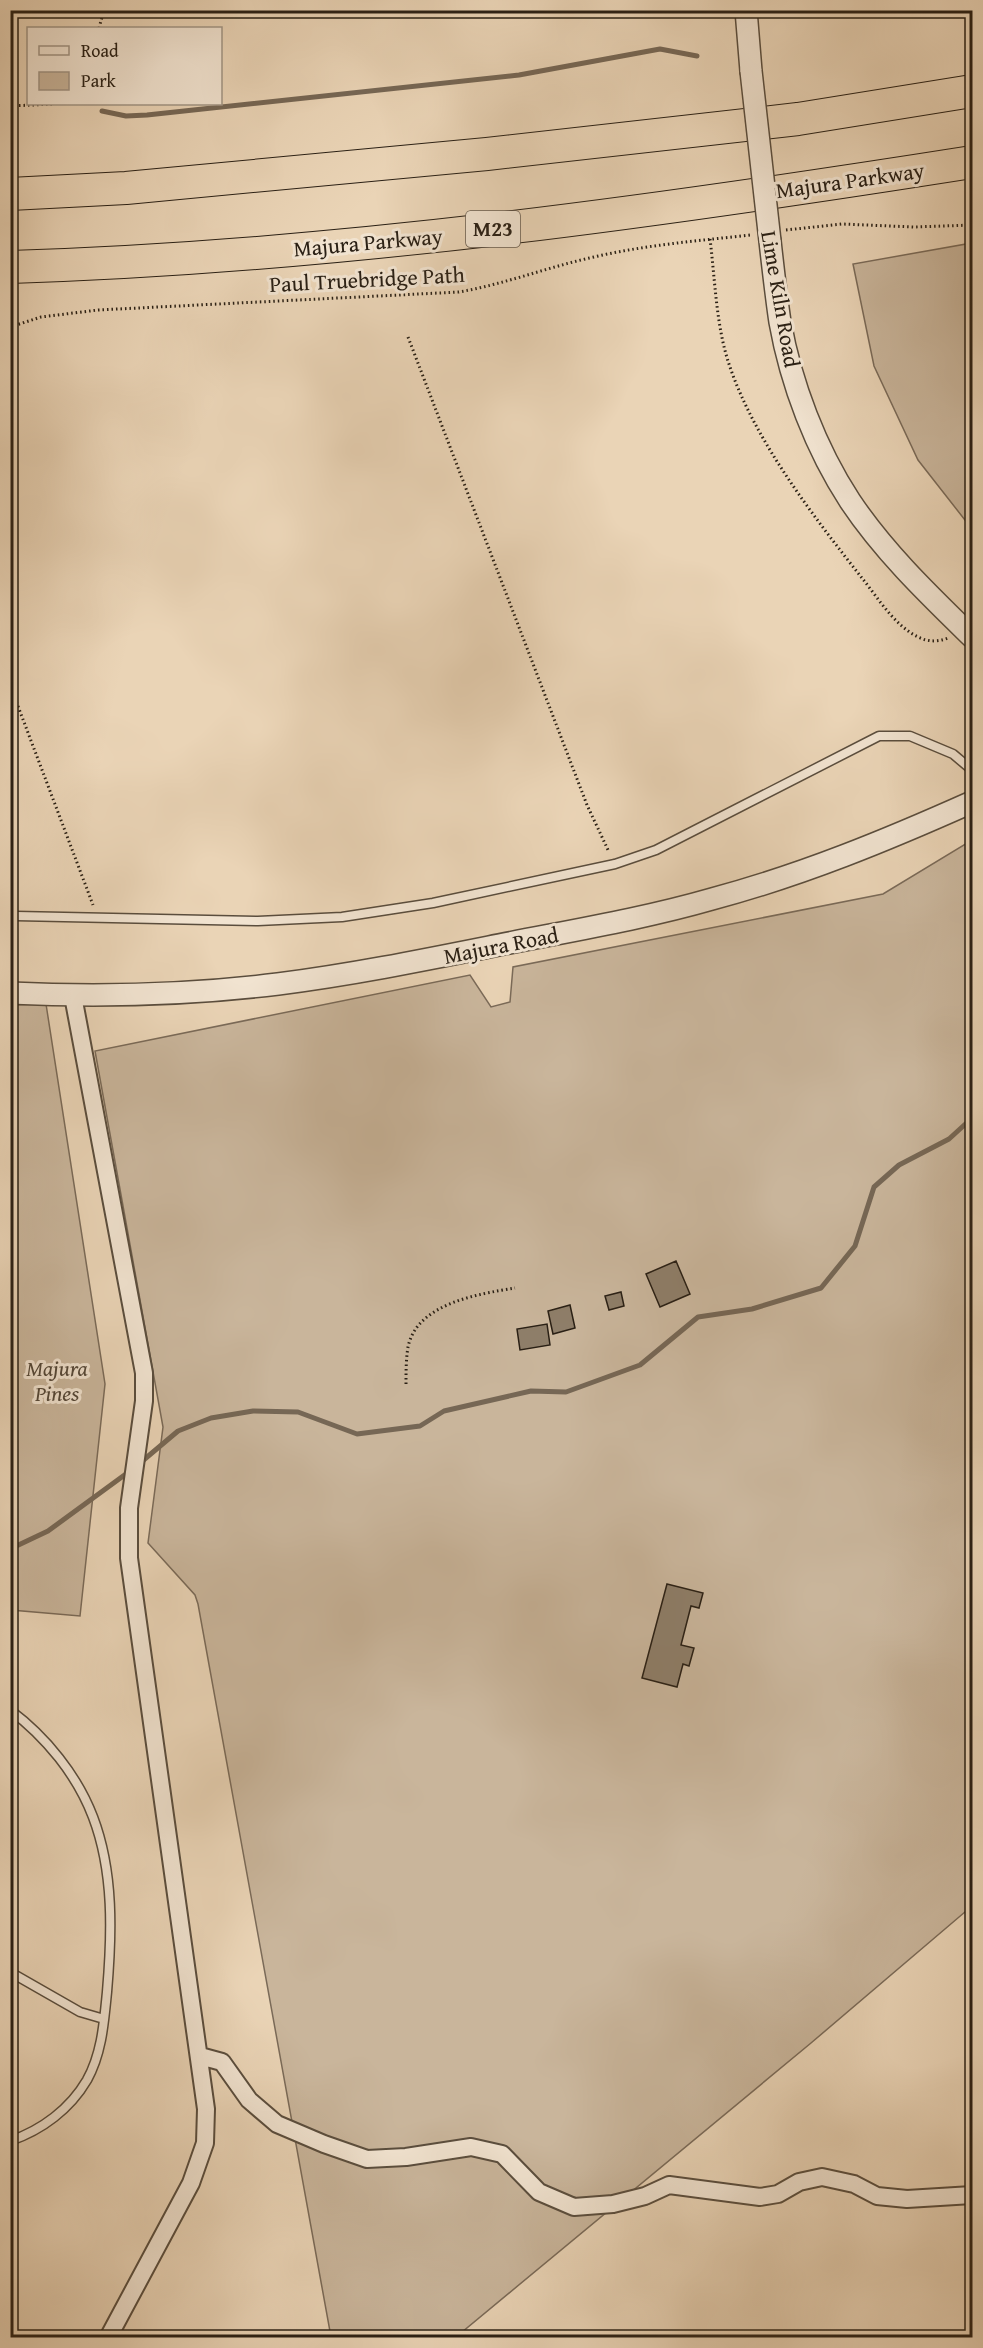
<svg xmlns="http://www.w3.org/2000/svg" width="983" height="2348" font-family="'Gentium Book Plus',serif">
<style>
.green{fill:#c9b59b;stroke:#7a6a58;stroke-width:1.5}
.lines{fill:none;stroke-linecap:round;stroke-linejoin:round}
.stream{stroke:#766755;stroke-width:5}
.building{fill:#8e7e69;stroke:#2a2015;stroke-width:1.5}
.service-casing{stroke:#5a4d3d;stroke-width:11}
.minor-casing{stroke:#5a4d3d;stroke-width:20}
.tertiary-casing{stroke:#5a4d3d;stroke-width:24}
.motorway-casing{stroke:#2a2015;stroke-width:34}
.path{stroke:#2a2015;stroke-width:3;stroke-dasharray:1.5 3;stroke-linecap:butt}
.service{stroke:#f1e3d0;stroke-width:8}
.minor{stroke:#f1e3d0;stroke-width:16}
.tertiary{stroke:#f1e3d0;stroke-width:21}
.motorway{stroke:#ead4b6;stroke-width:32}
.tertiary-bridge-casing{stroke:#5a4d3d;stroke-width:24;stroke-linecap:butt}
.tertiary-bridge{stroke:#f1e3d0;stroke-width:21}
.labels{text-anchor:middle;stroke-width:6;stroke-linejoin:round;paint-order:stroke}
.shield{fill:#f1e3d0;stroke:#665a4d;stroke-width:1.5}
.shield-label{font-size:21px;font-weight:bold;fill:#2a2015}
.street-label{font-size:22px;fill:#2a2015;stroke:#f1e3d0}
.park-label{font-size:22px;font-style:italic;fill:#524536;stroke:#f1e3d0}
</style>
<rect width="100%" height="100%" fill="#ead4b6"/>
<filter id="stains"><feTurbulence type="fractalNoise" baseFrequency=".00333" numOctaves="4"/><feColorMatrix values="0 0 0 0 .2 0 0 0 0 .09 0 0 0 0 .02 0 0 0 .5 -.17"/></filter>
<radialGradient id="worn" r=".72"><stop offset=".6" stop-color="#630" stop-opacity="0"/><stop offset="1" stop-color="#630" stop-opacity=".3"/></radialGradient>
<!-- green -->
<path class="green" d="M 972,243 L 972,529 L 918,460 L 874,366 L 853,264 Z
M 972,840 L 972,1906 L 811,2043 L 456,2337 L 331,2337 L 198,1604 L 195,1595 L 148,1543 L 163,1427 L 95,1051 L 470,975 L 491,1007 L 510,1002 L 513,967 L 883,894 Z
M 46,1004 L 105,1384 L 80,1616 L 11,1610 L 10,1005 Z"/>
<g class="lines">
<!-- stream -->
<path class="stream" d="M 102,111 L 126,116 L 147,115 L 519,75 L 660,49 L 697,56
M 140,1463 L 178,1431 L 211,1418 L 253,1411 L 298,1412 L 357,1434 L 420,1426 L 444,1411 L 531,1391 L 566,1392 L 640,1365 L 698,1317 L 752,1309 L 821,1288 L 855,1246 L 874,1187 L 899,1165 L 949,1139 L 972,1118
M 10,1549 L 48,1531 L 130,1471"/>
</g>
<!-- building -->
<path class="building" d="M 676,1261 L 690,1294 L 660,1307 L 646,1274 Z
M 621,1292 L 624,1306 L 609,1310 L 605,1296 Z
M 570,1305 L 575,1328 L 553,1334 L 548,1311 Z
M 547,1324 L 550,1345 L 520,1350 L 517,1329 Z
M 667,1584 L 703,1593 L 699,1608 L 691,1606 L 681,1645 L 694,1648 L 689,1666 L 683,1664 L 677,1687 L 642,1678 Z"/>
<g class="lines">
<!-- service casing -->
<g class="service-casing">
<path id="service" d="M 16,916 L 258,921 L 342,917 L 433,903 L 615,864 L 656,850 L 879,736 L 910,736 L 953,754 L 972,770
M 10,1710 C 46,1737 77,1775 93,1817 C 114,1872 112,1934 107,1992 C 104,2022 102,2053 87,2080 C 70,2109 42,2130 10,2141
M 10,1972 L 80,2012 L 104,2019"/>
</g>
<!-- minor casing -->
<g class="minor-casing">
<path id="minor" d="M 73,996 L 144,1373 L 144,1401 L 129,1508 L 129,1558 L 206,2109 L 205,2143 L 191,2183 L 108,2338
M 200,2056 L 222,2062 L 249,2100 L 277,2124 L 324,2144 L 367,2159 L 406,2157 L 471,2147 L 502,2154 L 539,2192 L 574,2207 L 613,2204 L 645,2196 L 669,2185 L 760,2197 L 778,2194 L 799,2182 L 822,2177 L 854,2184 L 877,2196 L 907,2199 L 972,2195"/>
</g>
<!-- tertiary casing -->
<g class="tertiary-casing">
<path id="tertiary" d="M 746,10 L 751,71
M 770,241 C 773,268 776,295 780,322 C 791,384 816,449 850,501 C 884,552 929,595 972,637
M 10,993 C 100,997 190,995 278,984 C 349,975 419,961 489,947 C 563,932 639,920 712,899 C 802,875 887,840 972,802"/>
</g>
<!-- motorway casing -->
<g class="motorway-casing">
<path id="motorway" d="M 10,194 L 126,188 L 487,154 L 798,119 L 972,91
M 10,267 C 333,257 654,212 972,162"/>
</g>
<!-- path -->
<path class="path" d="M 99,28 L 104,10
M 10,106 L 54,104
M 786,230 L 842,224 L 914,227 L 972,225
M 710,239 C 715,279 716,323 728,361 C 752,437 813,516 862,578 C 878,598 894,625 918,637 C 928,642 938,642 948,638
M 10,327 L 41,317 L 98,310 L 459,292 C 505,284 548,267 594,257 C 645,245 697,241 750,235
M 408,337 L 587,805 L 609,852
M 10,685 L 93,905
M 406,1384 C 406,1372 406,1359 408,1347 C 417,1303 479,1294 515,1288"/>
<!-- service -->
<use href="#service" class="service"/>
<!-- minor -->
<use href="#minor" class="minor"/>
<!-- tertiary -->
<use href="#tertiary" class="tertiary"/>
<!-- motorway -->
<use href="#motorway" class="motorway"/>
<!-- tertiary-bridge casing -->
<g class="tertiary-bridge-casing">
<path id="tertiary-bridge" d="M 751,71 L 770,241"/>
</g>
<!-- tertiary-bridge -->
<use href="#tertiary-bridge" class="tertiary-bridge"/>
</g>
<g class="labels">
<!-- shield labels -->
<rect class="shield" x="466" y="211" width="54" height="36" rx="4.5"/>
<g class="shield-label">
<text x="493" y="236">M23</text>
</g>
<!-- street labels -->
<g class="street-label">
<text transform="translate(850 180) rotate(-8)" y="8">Majura Parkway</text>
<text transform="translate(368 242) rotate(-5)" y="8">Majura Parkway</text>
<text transform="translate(367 279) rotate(-3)" y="8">Paul Truebridge Path</text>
<text transform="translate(781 299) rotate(80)" y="8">Lime Kiln Road</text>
<text transform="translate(501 945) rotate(-11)" y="8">Majura Road</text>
</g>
<!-- park labels -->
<g class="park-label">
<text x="57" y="1376">Majura<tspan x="57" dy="25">Pines</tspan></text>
</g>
</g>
<!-- margin -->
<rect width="983" height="2348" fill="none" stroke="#ead4b6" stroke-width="36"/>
<rect x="12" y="12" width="959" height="2324" fill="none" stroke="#2a2015" stroke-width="3"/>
<rect x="18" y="18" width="947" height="2312" fill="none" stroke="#2a2015" stroke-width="1.5"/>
<!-- legend -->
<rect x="27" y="27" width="195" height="78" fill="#f1e3d0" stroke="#a19585" stroke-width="1.5"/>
<rect x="39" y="46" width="30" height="9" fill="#f1e3d0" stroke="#a19585" stroke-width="1.5"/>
<text x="81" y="57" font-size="18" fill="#2a2015">Road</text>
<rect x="39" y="72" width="30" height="18" fill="#c9b59b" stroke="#a19585" stroke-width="1.5"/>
<text x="81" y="87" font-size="18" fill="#2a2015">Park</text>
<rect width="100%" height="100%" filter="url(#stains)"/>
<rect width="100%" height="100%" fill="url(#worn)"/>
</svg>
